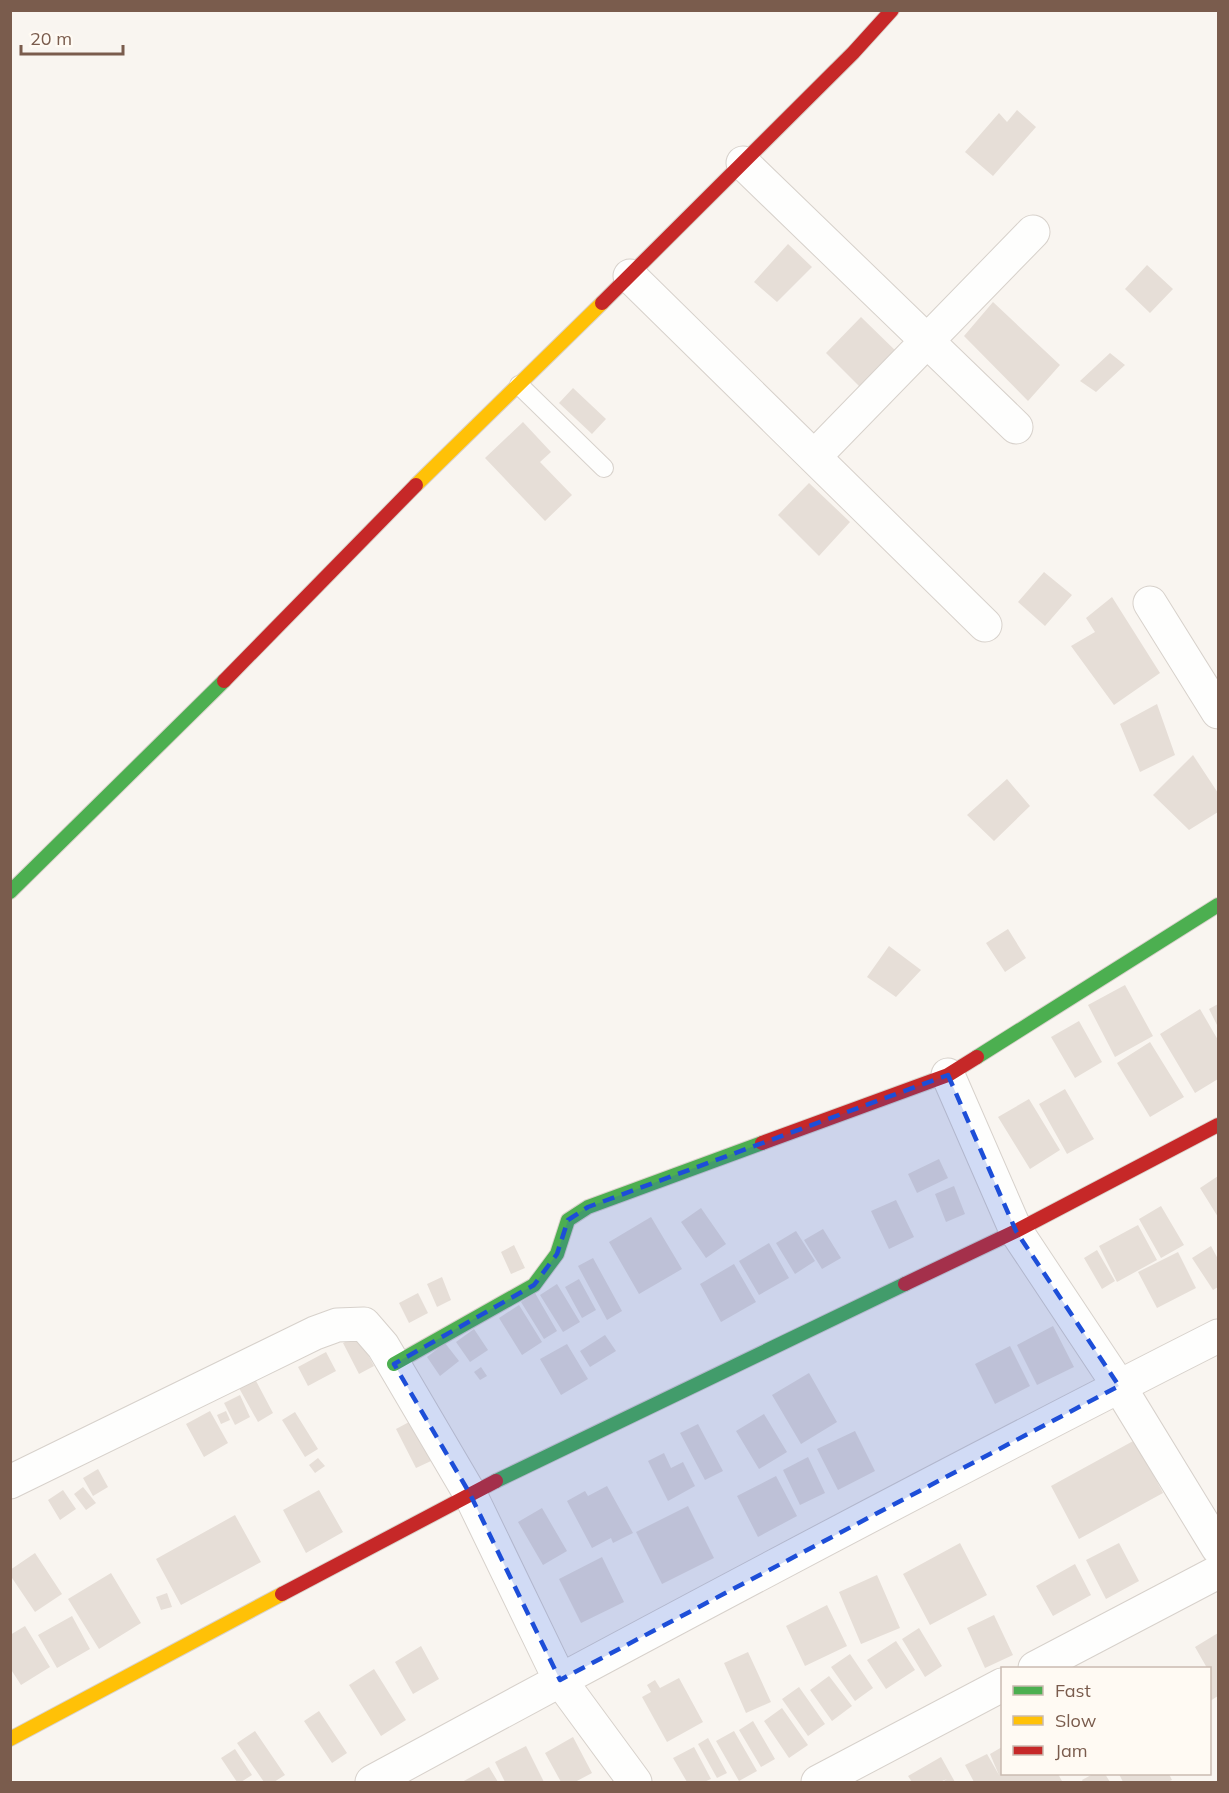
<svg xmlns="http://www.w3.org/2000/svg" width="1229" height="1793" font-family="Mulish,sans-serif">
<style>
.building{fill:#e6ded7}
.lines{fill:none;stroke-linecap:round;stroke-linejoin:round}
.lane-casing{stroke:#d7d1cb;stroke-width:20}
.street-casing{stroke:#d7d1cb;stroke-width:35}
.fast-casing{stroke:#d9d2cb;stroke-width:16}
.slow-casing{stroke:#d9d2cb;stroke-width:16}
.jam-casing{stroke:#d9d2cb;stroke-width:16}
.lane{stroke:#fefefd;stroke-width:18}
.street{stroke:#fefefd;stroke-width:33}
.fast{stroke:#4caf50;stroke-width:14}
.slow{stroke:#ffc107;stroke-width:14}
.jam{stroke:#c62828;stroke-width:14}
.marked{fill:#1d4ed8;fill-opacity:0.2;stroke:#1d4ed8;stroke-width:4.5;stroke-dasharray:12 8;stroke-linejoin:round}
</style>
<rect width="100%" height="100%" fill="#f9f5f0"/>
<!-- building -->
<path class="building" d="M 1017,110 L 1036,127 L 993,176 L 965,152 L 999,113 L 1007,122 Z
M 788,244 L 812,267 L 777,302 L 754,282 Z
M 1147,265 L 1173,289 L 1150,313 L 1125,289 Z
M 993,302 L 1060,365 L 1028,401 L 964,336 Z
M 861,317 L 901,356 L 865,392 L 826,353 Z
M 1110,353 L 1125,365 L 1096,392 L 1080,381 Z
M 573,388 L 606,419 L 592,434 L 559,403 Z
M 523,422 L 551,452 L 540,462 L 572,495 L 545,521 L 485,458 Z
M 809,483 L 850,522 L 819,556 L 778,515 Z
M 1044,572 L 1072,595 L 1045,626 L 1018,602 Z
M 1112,597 L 1160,673 L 1114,705 L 1071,646 L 1095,632 L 1086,618 Z
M 1157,704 L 1175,755 L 1140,772 L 1120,724 Z
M 1193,755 L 1218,793 L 1218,812 L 1189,830 L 1153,795 Z
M 1007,779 L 1030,806 L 994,841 L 967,815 Z
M 1008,929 L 1026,958 L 1005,972 L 986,943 Z
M 889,946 L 921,970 L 896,997 L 867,977 Z
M 1125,985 L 1153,1036 L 1115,1057 L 1088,1005 Z
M 1218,1004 L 1218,1027 L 1209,1009 Z
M 1200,1009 L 1218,1040 L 1218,1079 L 1195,1093 L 1160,1034 Z
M 1079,1021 L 1102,1062 L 1075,1078 L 1051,1037 Z
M 1150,1042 L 1184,1097 L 1150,1117 L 1117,1063 Z
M 1065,1089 L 1094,1139 L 1067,1154 L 1039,1104 Z
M 1029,1099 L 1060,1150 L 1030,1169 L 998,1117 Z
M 939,1159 L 948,1178 L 917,1193 L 908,1174 Z
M 1218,1176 L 1218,1217 L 1200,1188 Z
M 954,1186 L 965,1214 L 946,1222 L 935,1194 Z
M 896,1200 L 914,1237 L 889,1249 L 871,1211 Z
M 1161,1206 L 1184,1245 L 1161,1258 L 1139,1219 Z
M 701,1208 L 726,1244 L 706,1258 L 681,1222 Z
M 651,1217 L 682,1269 L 639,1294 L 609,1242 Z
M 1138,1225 L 1157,1260 L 1117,1282 L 1099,1246 Z
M 823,1229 L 841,1258 L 822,1269 L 804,1240 Z
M 796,1231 L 815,1261 L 795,1274 L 776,1243 Z
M 769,1243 L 789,1278 L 759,1295 L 739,1261 Z
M 514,1245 L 525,1268 L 511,1274 L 501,1252 Z
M 1211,1246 L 1218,1259 L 1218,1287 L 1213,1290 L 1192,1258 Z
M 1097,1250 L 1115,1281 L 1102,1289 L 1084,1258 Z
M 1178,1252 L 1196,1288 L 1157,1308 L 1138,1272 Z
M 593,1258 L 622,1311 L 607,1320 L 578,1266 Z
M 734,1264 L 756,1302 L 721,1322 L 700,1284 Z
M 442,1277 L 451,1300 L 437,1307 L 427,1284 Z
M 579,1279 L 596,1310 L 582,1318 L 565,1287 Z
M 557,1284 L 580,1322 L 563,1332 L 540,1295 Z
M 418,1293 L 428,1313 L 409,1323 L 399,1303 Z
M 535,1293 L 557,1331 L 544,1339 L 521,1302 Z
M 519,1305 L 542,1342 L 522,1355 L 499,1318 Z
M 1053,1326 L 1074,1367 L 1037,1385 L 1017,1345 Z
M 474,1329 L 488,1350 L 470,1362 L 456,1342 Z
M 605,1335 L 616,1351 L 590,1367 L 580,1351 Z
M 358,1336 L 374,1366 L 359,1374 L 343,1343 Z
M 445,1343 L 459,1361 L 440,1376 L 427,1357 Z
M 567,1344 L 588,1379 L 561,1395 L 540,1359 Z
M 1010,1346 L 1030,1386 L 995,1404 L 975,1364 Z
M 326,1352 L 336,1371 L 308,1386 L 298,1367 Z
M 481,1367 L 487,1376 L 480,1380 L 474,1372 Z
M 809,1373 L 837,1422 L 801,1444 L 772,1395 Z
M 255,1379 L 273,1413 L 258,1422 L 239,1388 Z
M 240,1395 L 250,1417 L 235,1425 L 224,1403 Z
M 210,1411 L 228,1443 L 204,1457 L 186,1424 Z
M 226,1411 L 230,1420 L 221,1424 L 217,1415 Z
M 295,1412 L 318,1449 L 305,1457 L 282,1420 Z
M 764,1414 L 787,1452 L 759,1469 L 736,1431 Z
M 411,1421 L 431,1461 L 416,1468 L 396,1429 Z
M 698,1424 L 723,1471 L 705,1480 L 680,1433 Z
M 855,1431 L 875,1471 L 838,1490 L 817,1449 Z
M 1135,1440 L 1163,1493 L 1079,1539 L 1051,1486 Z
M 664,1453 L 671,1468 L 683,1462 L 695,1486 L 668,1501 L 648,1461 Z
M 808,1457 L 825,1493 L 800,1505 L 783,1470 Z
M 318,1458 L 325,1466 L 315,1473 L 309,1465 Z
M 98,1469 L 108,1487 L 93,1496 L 83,1478 Z
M 776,1476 L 797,1516 L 758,1537 L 737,1496 Z
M 607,1486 L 633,1533 L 613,1543 L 611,1538 L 592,1548 L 567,1501 L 585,1491 L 588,1496 Z
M 83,1487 L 96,1503 L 86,1510 L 74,1494 Z
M 63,1490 L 76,1509 L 60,1520 L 48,1500 Z
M 319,1490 L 343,1532 L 306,1553 L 283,1510 Z
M 688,1506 L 714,1558 L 662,1584 L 636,1532 Z
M 542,1508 L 567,1551 L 543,1565 L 518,1522 Z
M 235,1515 L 261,1562 L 181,1605 L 156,1559 Z
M 960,1543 L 987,1595 L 930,1625 L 903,1574 Z
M 1119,1543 L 1139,1581 L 1106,1599 L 1086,1560 Z
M 35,1553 L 62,1594 L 35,1612 L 10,1575 L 10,1570 Z
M 602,1557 L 624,1602 L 581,1623 L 559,1579 Z
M 1075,1564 L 1091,1595 L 1053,1616 L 1036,1586 Z
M 111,1573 L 141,1623 L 99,1649 L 68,1599 Z
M 877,1575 L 900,1628 L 861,1644 L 839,1592 Z
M 167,1593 L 172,1607 L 161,1610 L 156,1597 Z
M 827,1605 L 847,1646 L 805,1666 L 786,1626 Z
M 994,1615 L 1013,1655 L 985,1668 L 967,1628 Z
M 72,1616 L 90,1649 L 57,1668 L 38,1635 Z
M 25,1626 L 50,1667 L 21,1685 L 10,1668 L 10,1635 Z
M 919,1628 L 942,1666 L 925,1677 L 902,1639 Z
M 1218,1633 L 1218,1696 L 1210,1701 L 1210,1668 L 1207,1668 L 1195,1647 Z
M 896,1641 L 915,1670 L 886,1689 L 867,1660 Z
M 421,1646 L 439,1679 L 413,1694 L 395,1662 Z
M 748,1652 L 771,1702 L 746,1713 L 724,1663 Z
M 850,1654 L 873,1688 L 855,1701 L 831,1667 Z
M 374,1669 L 406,1720 L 381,1736 L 349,1685 Z
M 829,1676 L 852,1706 L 832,1721 L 810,1690 Z
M 679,1678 L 703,1722 L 667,1742 L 642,1697 L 651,1692 L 647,1685 L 655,1680 L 660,1688 Z
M 799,1687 L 825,1724 L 808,1736 L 782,1699 Z
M 782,1708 L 808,1745 L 789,1758 L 764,1721 Z
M 319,1711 L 347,1753 L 332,1763 L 304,1721 Z
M 753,1721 L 775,1759 L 761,1767 L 739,1730 Z
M 255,1731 L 285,1775 L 274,1782 L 264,1782 L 237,1743 Z
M 734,1731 L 757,1771 L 739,1781 L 716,1741 Z
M 573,1737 L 592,1773 L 575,1782 L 561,1782 L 545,1753 Z
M 708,1738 L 727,1773 L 717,1778 L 698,1744 Z
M 526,1746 L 544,1782 L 505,1782 L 495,1762 Z
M 694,1747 L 711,1779 L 704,1782 L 687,1782 L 673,1758 Z
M 1002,1747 L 1002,1774 L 1058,1774 L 1062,1781 L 1058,1782 L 974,1782 L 965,1765 L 987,1754 L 999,1775 L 990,1754 Z
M 235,1749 L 252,1775 L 241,1782 L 237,1782 L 221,1758 Z
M 941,1757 L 955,1782 L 942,1782 L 947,1779 L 940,1782 L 912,1782 L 908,1776 Z
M 489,1767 L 498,1782 L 462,1782 Z
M 1093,1774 L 1105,1774 L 1110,1782 L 1083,1782 L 1082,1780 Z
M 1119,1774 L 1169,1774 L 1172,1780 L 1167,1782 L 1123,1782 Z"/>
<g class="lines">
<!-- lane casing -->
<g class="lane-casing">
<path id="lane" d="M 519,385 L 604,468"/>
</g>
<!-- street casing -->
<g class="street-casing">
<path id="street" d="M 743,163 L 1016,427
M 630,276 L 985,625
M 814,457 L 1033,232
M 1150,603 L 1218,712
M 948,1075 L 1016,1231 L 1119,1386 L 1218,1548
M 10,1482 L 315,1333 L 337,1325 L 364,1324 L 383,1346 L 470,1494 L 560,1680 L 635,1782
M 1035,1668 L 1218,1572
M 372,1782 C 652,1630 934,1480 1218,1336
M 818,1782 L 1002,1685"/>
</g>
<!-- fast casing -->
<g class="fast-casing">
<path id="fast" d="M 10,892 L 224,681
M 977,1057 L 1218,905
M 394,1364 L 534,1285 L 557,1254 L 568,1220 L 588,1207 L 762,1143
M 496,1481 L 905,1284"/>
</g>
<!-- slow casing -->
<g class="slow-casing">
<path id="slow" d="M 416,485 L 602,303
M 10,1739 L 282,1594"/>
</g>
<!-- jam casing -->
<g class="jam-casing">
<path id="jam" d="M 602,303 L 853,53 L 892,10
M 224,681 L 416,485
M 762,1143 L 948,1075 L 977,1057
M 905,1284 L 1016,1231 L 1218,1125
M 282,1594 L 496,1481"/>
</g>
<!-- lane -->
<use href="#lane" class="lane"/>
<!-- street -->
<use href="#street" class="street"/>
<!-- fast -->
<use href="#fast" class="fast"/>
<!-- slow -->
<use href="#slow" class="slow"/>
<!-- jam -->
<use href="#jam" class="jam"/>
</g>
<!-- marked area -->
<path class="marked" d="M 948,1075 L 1016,1231 L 1119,1386 L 560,1680 L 470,1494 L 394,1364 L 534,1285 L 557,1254 L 568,1220 L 588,1207 Z"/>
<!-- border -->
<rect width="1229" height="1793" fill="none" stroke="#7a5c4d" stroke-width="24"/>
<!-- legend -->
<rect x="1001" y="1667" width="210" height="108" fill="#fffaf3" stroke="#cabbb1" stroke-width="1.5"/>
<rect x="1013" y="1686" width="30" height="9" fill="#4caf50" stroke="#cabbb1" stroke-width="1.5"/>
<text x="1055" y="1697" font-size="18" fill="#7a5c4d">Fast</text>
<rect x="1013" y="1716" width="30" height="9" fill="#ffc107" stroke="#cabbb1" stroke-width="1.5"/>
<text x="1055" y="1727" font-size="18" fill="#7a5c4d">Slow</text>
<rect x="1013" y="1746" width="30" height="9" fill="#c62828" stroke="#cabbb1" stroke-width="1.5"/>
<text x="1055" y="1757" font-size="18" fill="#7a5c4d">Jam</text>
<!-- scale -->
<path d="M21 45v9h102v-9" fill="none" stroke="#7a5c4d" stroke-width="3"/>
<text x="30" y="45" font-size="18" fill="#7a5c4d" stroke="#fffaf3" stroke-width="4.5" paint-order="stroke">20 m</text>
</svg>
